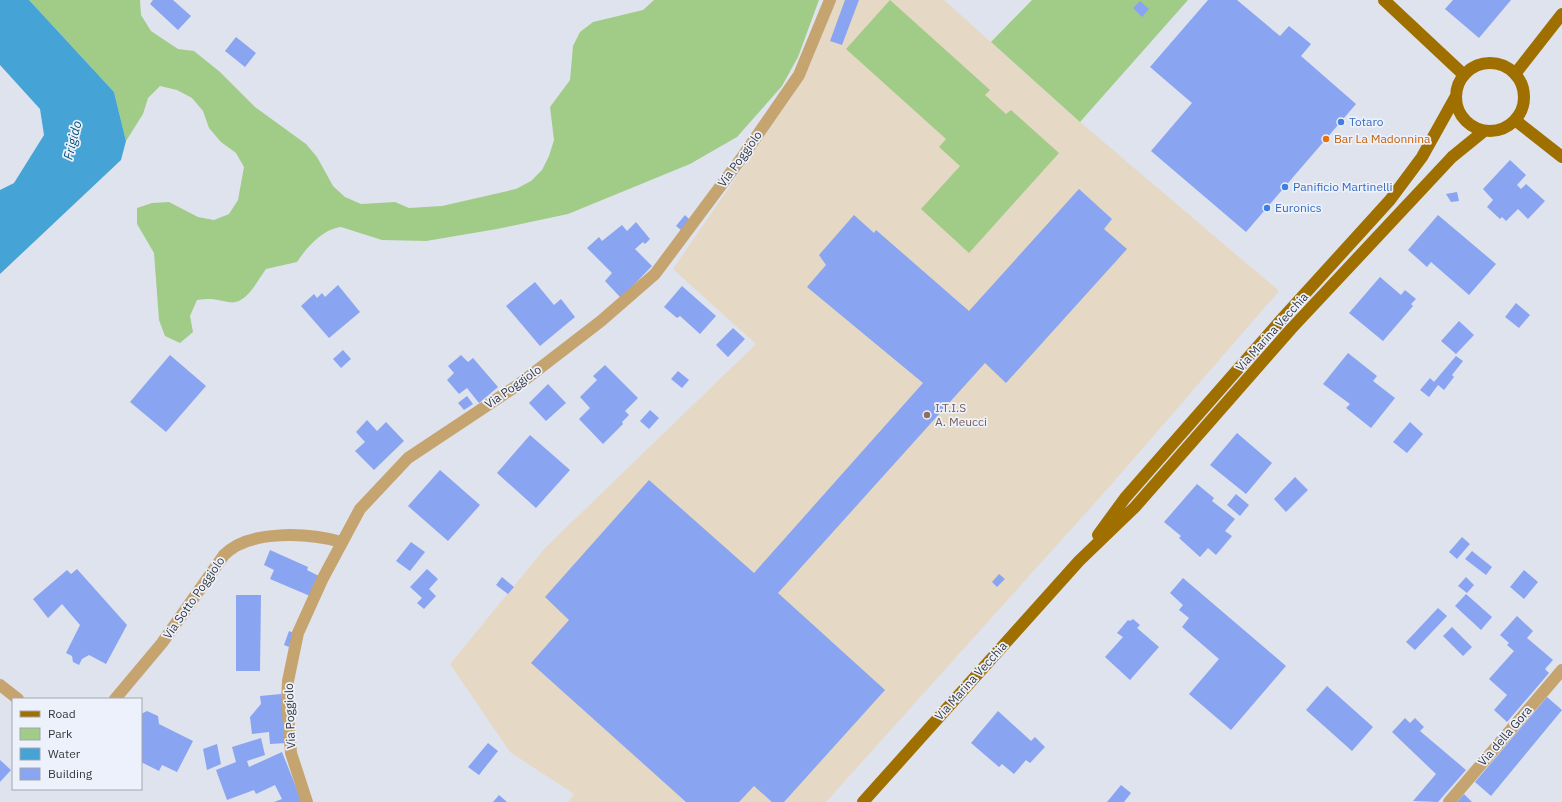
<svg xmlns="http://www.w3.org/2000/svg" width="1562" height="802" font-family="'IBM Plex Sans',sans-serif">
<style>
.education{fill:#e5d8c4}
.green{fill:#a1cc88}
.water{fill:#45a3d6}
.building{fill:#89a4f1}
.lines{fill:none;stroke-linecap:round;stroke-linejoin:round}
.minor{stroke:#c5a470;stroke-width:12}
.major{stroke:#9f6f00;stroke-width:12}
.shop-dot{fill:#3f7fe0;stroke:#edf1fb;stroke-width:1.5}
.food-dot{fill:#e8710a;stroke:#edf1fb;stroke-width:1.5}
.education-dot{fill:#8d6e63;stroke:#edf1fb;stroke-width:1.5}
.labels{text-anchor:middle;stroke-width:3.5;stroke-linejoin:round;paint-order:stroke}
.shop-label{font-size:12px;fill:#366cbe;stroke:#edf1fb;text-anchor:start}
.food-label{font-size:12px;fill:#c56008;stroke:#edf1fb;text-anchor:start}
.street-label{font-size:12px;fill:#35373b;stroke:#edf1fb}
.education-label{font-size:12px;fill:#785e54;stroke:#edf1fb;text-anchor:start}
.water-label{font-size:13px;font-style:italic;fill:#025173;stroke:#edf1fb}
</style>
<rect width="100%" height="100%" fill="#dfe3ee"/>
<!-- education -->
<path class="education" d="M 836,0 L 944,0 L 1080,122 L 1279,291 L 1110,486 L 826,802 L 568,802 L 574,794 L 510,752 L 450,664 L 545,548 L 756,344 L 673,269 L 790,99 L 810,65 Z"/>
<!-- green -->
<path class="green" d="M 29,0 L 140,0 L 141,15 L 151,31 L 178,49 L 194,51 L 220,72 L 255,107 L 306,144 L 317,157 L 333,186 L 345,197 L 361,204 L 395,202 L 409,208 L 425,207 L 442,206 L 516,189 L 531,181 L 542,170 L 549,156 L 554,140 L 550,107 L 570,80 L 573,46 L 580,32 L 593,22 L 643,10 L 654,0 L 819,0 L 798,57 L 782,86 L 737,137 L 690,164 L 568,214 L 497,229 L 426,241 L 382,240 L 341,227 C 323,229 307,247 297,262 L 266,269 C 257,281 246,306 228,302 C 213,299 212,298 197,300 L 190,316 L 193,332 L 180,343 L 165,336 L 159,320 L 154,253 L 137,224 L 137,208 L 152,203 L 169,202 L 198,217 L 214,220 L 229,214 L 238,200 L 244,167 L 236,153 L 221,142 L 209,128 L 203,111 L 192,98 L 177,90 L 160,86 L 148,98 L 143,114 L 126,141 L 114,92 Z
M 890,0 L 990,90 L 985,95 L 1006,114 L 1011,110 L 1059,153 L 969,253 L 921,209 L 960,166 L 939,147 L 946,139 L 846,49 Z
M 1032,0 L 1188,0 L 1080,122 L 991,42 Z"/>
<!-- water -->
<path class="water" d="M 0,0 L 29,0 L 114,92 L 126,141 L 121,160 L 0,274 L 0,190 L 14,183 L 44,135 L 40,109 L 0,65 Z"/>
<!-- building -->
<path class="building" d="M 153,0 L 173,0 L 191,16 L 178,30 L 150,4 Z
M 845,0 L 859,0 L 842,45 L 830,41 Z
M 1208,0 L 1237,0 L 1280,36 L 1289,26 L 1311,44 L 1301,56 L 1356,104 L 1246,232 L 1151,151 L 1192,103 L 1150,67 Z
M 1453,0 L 1511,0 L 1479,38 L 1445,9 Z
M 1140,1 L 1149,9 L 1142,17 L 1133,8 Z
M 236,37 L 256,53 L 245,67 L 225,51 Z
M 1510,160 L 1526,175 L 1517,185 L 1521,189 L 1526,184 L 1545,201 L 1528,219 L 1518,209 L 1506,221 L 1502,217 L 1500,219 L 1487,207 L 1493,200 L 1483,189 Z
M 1079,189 L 1112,219 L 1104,229 L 1127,249 L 1006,383 L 985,363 L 778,593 L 885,690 L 784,802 L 772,802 L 754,786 L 739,802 L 686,802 L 531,663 L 569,620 L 545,597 L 649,480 L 754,573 L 923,383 L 807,287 L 826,265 L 819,255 L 854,215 L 874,233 L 876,230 L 969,311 Z
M 1457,192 L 1459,201 L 1451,202 L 1446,194 Z
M 685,215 L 690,220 L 681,230 L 676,226 Z
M 1438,215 L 1496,264 L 1469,295 L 1431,262 L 1427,267 L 1408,250 Z
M 636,222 L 650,239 L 645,244 L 643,242 L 635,249 L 652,266 L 621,298 L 605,281 L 612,273 L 587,248 L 599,237 L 602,241 L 622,225 L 627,231 Z
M 1380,277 L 1401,295 L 1405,290 L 1416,299 L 1411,304 L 1413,306 L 1383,341 L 1349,313 Z
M 535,282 L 554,305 L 561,299 L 575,317 L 540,346 L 506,306 Z
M 338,285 L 360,312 L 329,338 L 301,306 L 314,294 L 317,298 L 322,293 L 325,297 Z
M 682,286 L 716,316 L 700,334 L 680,316 L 677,318 L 664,307 Z
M 1516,303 L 1530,315 L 1519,328 L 1505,317 Z
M 1459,321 L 1474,335 L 1456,354 L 1441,341 Z
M 733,328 L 745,339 L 728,357 L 716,345 Z
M 343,350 L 351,359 L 341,368 L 333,359 Z
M 1348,353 L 1377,376 L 1373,381 L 1395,398 L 1371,428 L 1346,408 L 1350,404 L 1323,384 Z
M 170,355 L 206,386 L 166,432 L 130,402 Z
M 461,355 L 468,362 L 473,358 L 498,387 L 479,403 L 467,388 L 459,394 L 447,380 L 454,373 L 448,366 Z
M 1456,356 L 1463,361 L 1452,375 L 1454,377 L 1444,390 L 1438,385 L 1429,397 L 1420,390 L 1430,378 L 1434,382 Z
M 605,365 L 638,398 L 625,411 L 629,415 L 622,422 L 623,424 L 603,444 L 579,419 L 590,408 L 580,397 L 597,380 L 593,376 Z
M 678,371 L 689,380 L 682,388 L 671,379 Z
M 548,384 L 566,403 L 546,421 L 529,403 Z
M 467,396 L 473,404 L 464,410 L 458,403 Z
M 650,410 L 659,418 L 649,429 L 640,421 Z
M 367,420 L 377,431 L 386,422 L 404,441 L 374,470 L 355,451 L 365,442 L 356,432 Z
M 1410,422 L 1423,434 L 1407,453 L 1393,442 Z
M 1237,433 L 1272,463 L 1246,494 L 1210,465 Z
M 530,435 L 570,470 L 536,508 L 497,473 Z
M 440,470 L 480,505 L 448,541 L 408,506 Z
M 1295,477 L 1308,490 L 1286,512 L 1274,499 Z
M 1197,484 L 1214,498 L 1212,501 L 1235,519 L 1225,531 L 1232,536 L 1216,555 L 1208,548 L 1200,557 L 1179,538 L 1181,536 L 1164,522 Z
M 1236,494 L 1249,505 L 1240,516 L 1227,505 Z
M 1462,537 L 1470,544 L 1457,559 L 1449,552 Z
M 411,542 L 425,552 L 410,571 L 396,561 Z
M 270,550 L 308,567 L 307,570 L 319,576 L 310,596 L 270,579 L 274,570 L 264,565 Z
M 1472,551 L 1492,567 L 1486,575 L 1465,559 Z
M 77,569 L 127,625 L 106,664 L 89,655 L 82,659 L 79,665 L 73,662 L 72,656 L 66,653 L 80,625 L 62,604 L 48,618 L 33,599 L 67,570 L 71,574 Z
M 427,569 L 438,579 L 429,589 L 436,596 L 424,609 L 417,603 L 422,598 L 410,587 Z
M 1524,570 L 1538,582 L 1524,599 L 1510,587 Z
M 999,574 L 1005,579 L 997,587 L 992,582 Z
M 502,577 L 514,587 L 508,594 L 496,585 Z
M 1466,577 L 1474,585 L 1467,593 L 1458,586 Z
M 1183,578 L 1286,666 L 1231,730 L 1189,694 L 1219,659 L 1182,627 L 1189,618 L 1179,610 L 1183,605 L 1170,593 Z
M 1466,594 L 1492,617 L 1481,630 L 1455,606 Z
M 236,595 L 261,595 L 260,671 L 236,671 Z
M 1438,608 L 1447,616 L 1415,650 L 1406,642 Z
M 1517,616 L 1533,631 L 1527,638 L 1553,660 L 1545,669 L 1549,673 L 1507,722 L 1494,710 L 1507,695 L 1489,679 L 1514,651 L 1507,645 L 1509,643 L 1500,635 Z
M 1133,619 L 1140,625 L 1137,628 L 1159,647 L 1130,680 L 1105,657 L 1123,637 L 1117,633 L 1128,620 L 1130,621 Z
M 1452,627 L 1472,647 L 1463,656 L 1443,636 Z
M 289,631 L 294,633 L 289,647 L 284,645 Z
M 1327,686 L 1373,727 L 1352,751 L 1306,710 Z
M 281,694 L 286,743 L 270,744 L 269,732 L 252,734 L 250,717 L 261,704 L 260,696 Z
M 1547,697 L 1562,710 L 1491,796 L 1475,782 Z
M 147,711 L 158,716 L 159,724 L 193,741 L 177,772 L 162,765 L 159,771 L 141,762 L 141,714 Z
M 998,711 L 1031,741 L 1035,737 L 1045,747 L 1030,763 L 1026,760 L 1014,774 L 1002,764 L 999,767 L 971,743 Z
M 1405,718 L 1410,723 L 1415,718 L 1424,727 L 1420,731 L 1466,770 L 1438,802 L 1413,801 L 1436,774 L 1392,732 Z
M 261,738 L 265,755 L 247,761 L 249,767 L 282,752 L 302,802 L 274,802 L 282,799 L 275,785 L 256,794 L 254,790 L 227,800 L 216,770 L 236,762 L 232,747 Z
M 488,743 L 498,751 L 479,775 L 468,767 Z
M 217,744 L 221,764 L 207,770 L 203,749 Z
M 0,760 L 11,770 L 0,782 Z
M 1121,785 L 1131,793 L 1124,802 L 1107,802 Z
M 1464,794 L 1472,802 L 1457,802 Z
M 499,795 L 507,802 L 493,802 Z"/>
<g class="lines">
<!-- minor -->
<path class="minor" d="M 0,685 L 18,699
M 115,699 L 162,643 L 224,555 C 249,529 309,533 341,542
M 307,802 L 291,753 L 287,700 L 288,681 L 298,633 L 322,580 L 360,509 L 408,458 L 518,385 L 601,321 L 655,274 L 743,156 L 799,75 L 830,0
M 1449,802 L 1562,670"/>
<!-- major -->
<path class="major" d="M 1384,0 L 1464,75
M1456 97a34 34 0 1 1 68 0a34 34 0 1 1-68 0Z
M 1515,74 L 1562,14
M 1515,120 L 1562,157
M 1098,535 L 1125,498 L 1281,320 L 1390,200 L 1422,157 L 1456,96
M 863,802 L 1079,561 L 1135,507 L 1291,329 L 1452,157 L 1484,131"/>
</g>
<!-- markers -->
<g class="shop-dot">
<circle cx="1341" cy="122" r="4"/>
<circle cx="1285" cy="187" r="4"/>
<circle cx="1267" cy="208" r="4"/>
</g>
<circle class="food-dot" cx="1326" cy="139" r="4"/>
<circle class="education-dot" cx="927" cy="415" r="4"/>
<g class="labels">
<!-- shop labels -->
<g class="shop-label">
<text x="1349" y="126">Totaro</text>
<text x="1293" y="191">Panificio Martinelli</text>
<text x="1275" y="212">Euronics</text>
</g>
<!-- food labels -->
<g class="food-label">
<text x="1334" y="143">Bar La Madonnina</text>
</g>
<!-- street labels -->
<g class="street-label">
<text transform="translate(740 159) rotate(-54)" y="4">Via Poggiolo</text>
<text transform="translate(1272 332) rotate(-48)" y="4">Via Marina Vecchia</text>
<text transform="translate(513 387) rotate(-35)" y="4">Via Poggiolo</text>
<text transform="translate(194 598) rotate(-55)" y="4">Via Sotto Poggiolo</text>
<text transform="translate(971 681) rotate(-48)" y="4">Via Marina Vecchia</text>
<text transform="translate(290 716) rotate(-92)" y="4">Via Poggiolo</text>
<text transform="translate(1505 736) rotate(-49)" y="4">Via della Gora</text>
</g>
<!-- education labels -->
<g class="education-label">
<text x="935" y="412">I.T.I.S<tspan x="935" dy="14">A. Meucci</tspan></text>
</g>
<!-- water labels -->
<g class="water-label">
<text transform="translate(72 140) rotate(-76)" y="5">Frigido</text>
</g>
</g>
<!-- legend -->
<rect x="12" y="698" width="130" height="92" fill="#edf1fb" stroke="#a3a7ae"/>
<rect x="20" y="711" width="20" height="6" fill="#9f6f00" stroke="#a3a7ae"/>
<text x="48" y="718" font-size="12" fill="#35373b">Road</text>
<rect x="20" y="728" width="20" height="12" fill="#a1cc88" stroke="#a3a7ae"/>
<text x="48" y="738" font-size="12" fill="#35373b">Park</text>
<rect x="20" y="748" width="20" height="12" fill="#45a3d6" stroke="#a3a7ae"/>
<text x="48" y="758" font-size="12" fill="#35373b">Water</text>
<rect x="20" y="768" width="20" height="12" fill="#89a4f1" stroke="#a3a7ae"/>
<text x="48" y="778" font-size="12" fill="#35373b">Building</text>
</svg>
